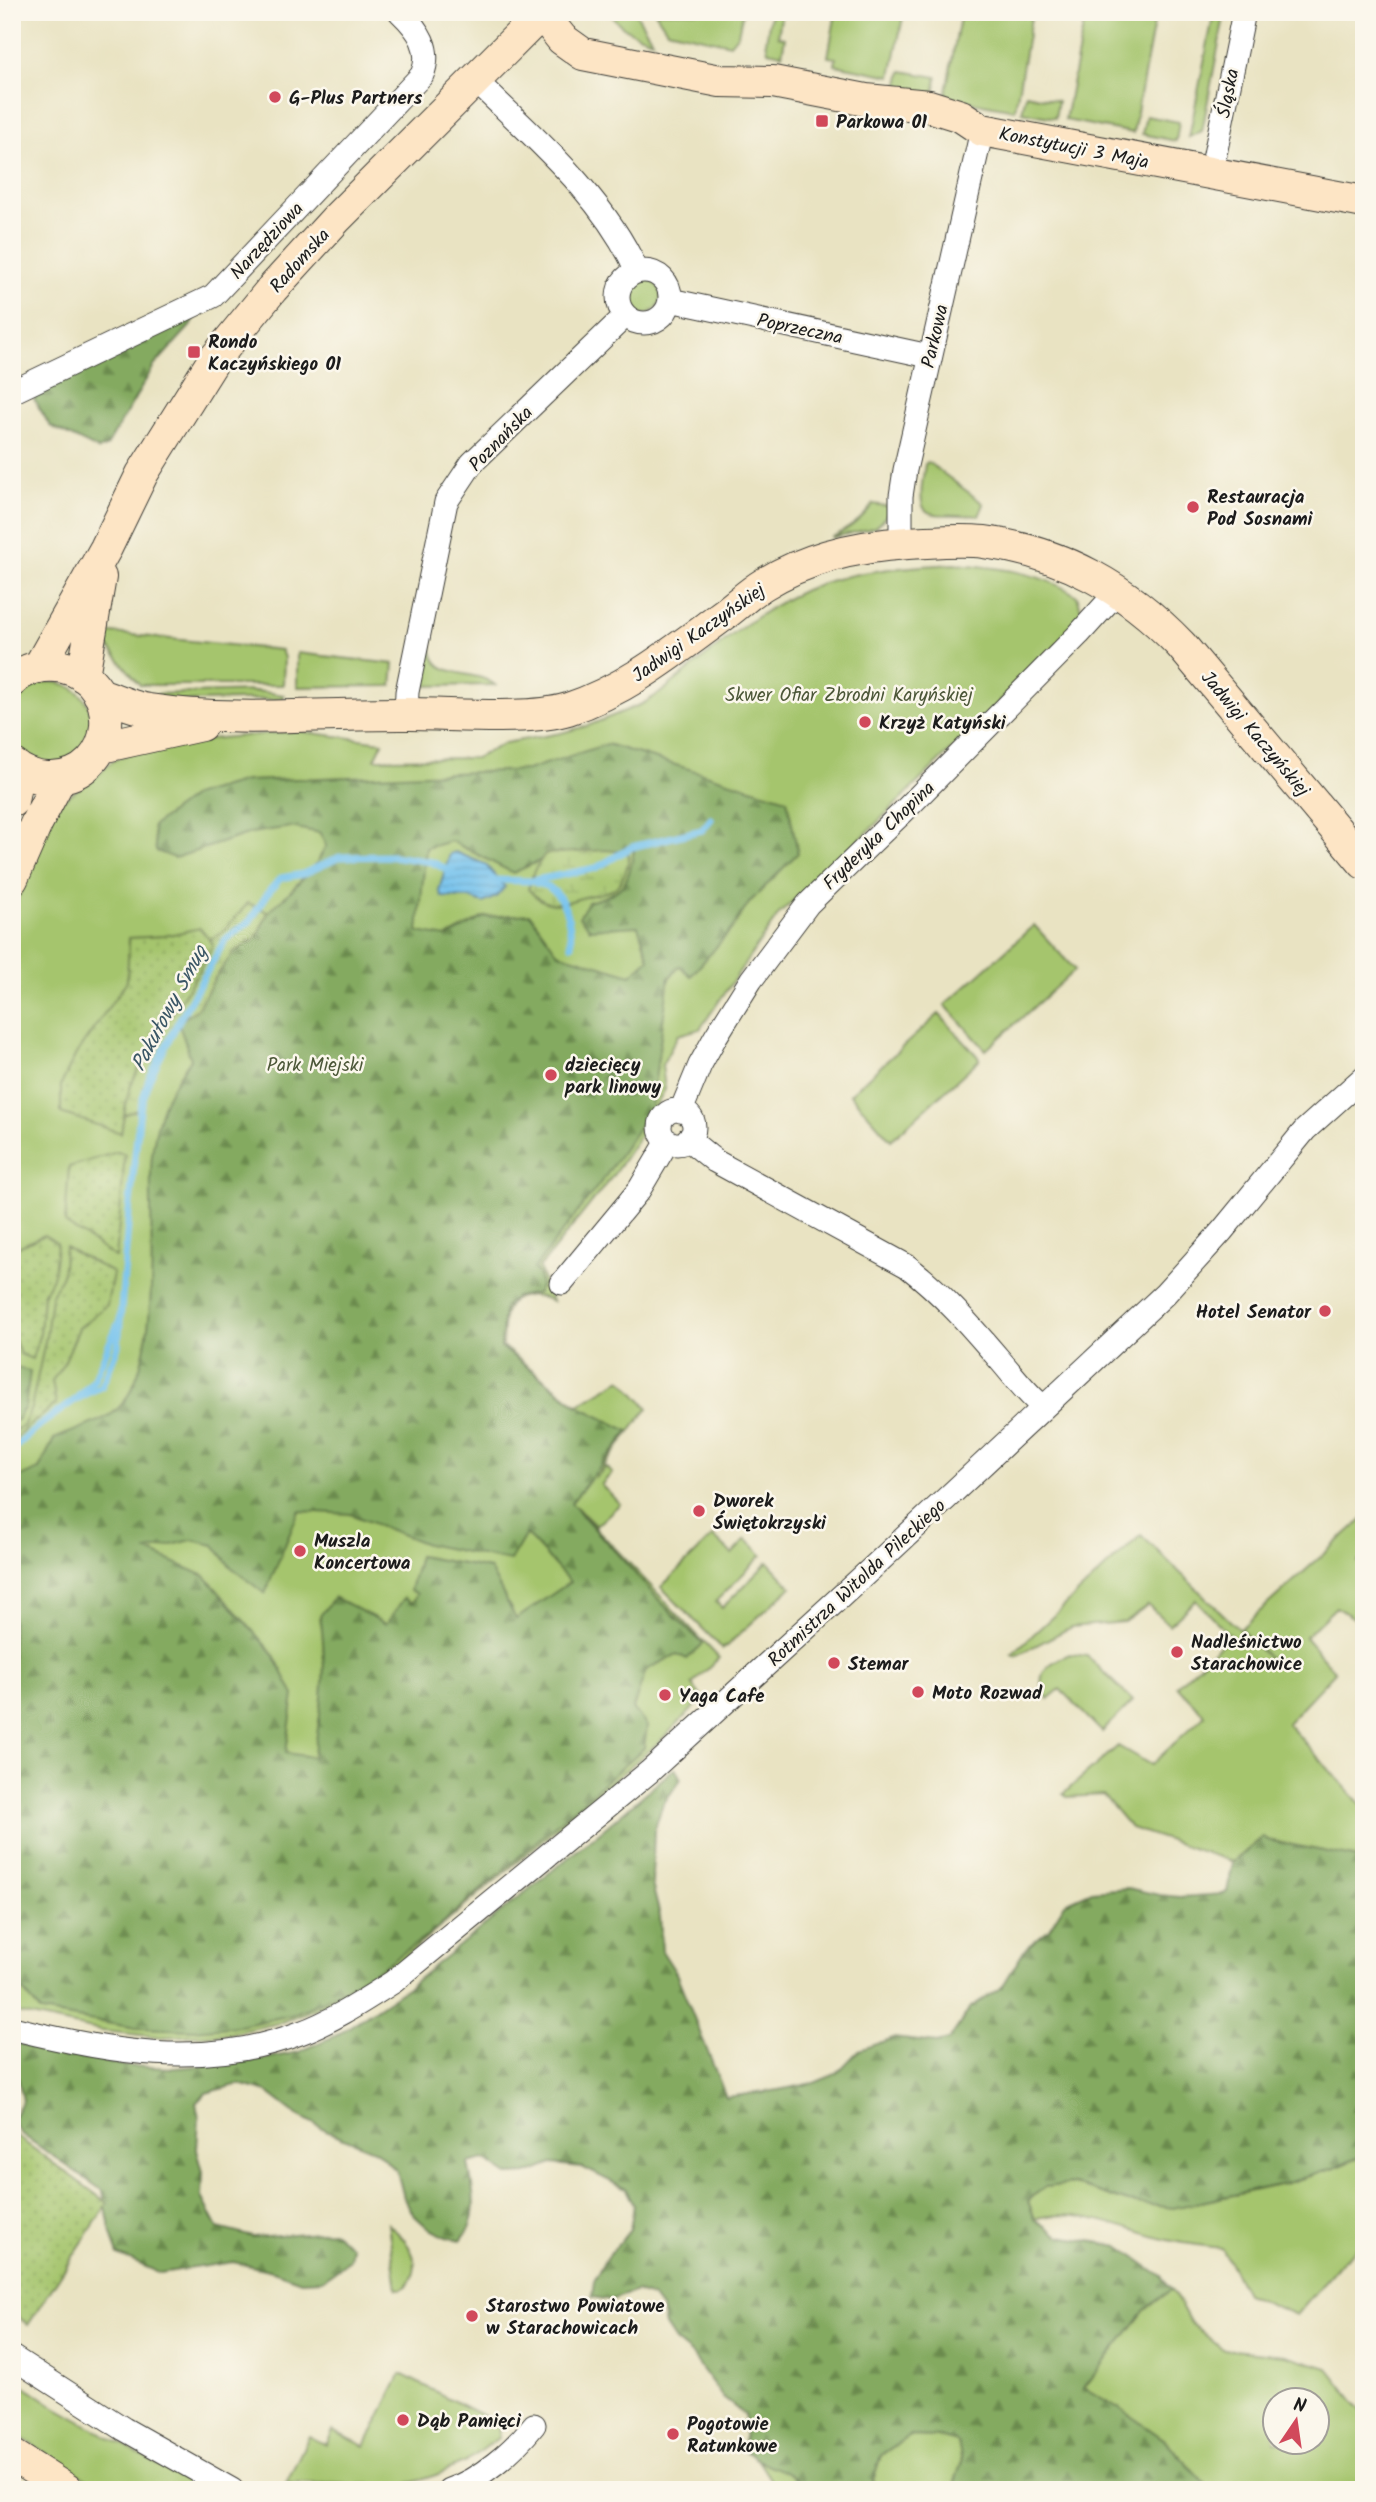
<svg xmlns="http://www.w3.org/2000/svg" width="1376" height="2502" font-family="Kalam,sans-serif">
<style>
.green{fill:#a5c56d;stroke:#607044;stroke-width:2;fill-rule:evenodd}
.forest{fill:url(#forest-firs);stroke:#50633e;stroke-width:2;fill-rule:evenodd}
.wetland{fill:url(#wetland-marsh);stroke:#607044;stroke-width:2}
.garden{fill:url(#garden-dots);stroke:#607044;stroke-width:2}
.water{fill:url(#water-rules);stroke:#476e84;stroke-width:2}
.lines{fill:none;stroke-linecap:round;stroke-linejoin:round}
.stream{stroke:#72c1ed;stroke-width:7}
.street-casing{stroke:#3b3a35;stroke-width:25}
.secondary-casing{stroke:#3b3a35;stroke-width:34}
.street{stroke:#fff;stroke-width:23}
.secondary{stroke:#fde5c5;stroke-width:32}
.poi-dot{fill:#d1495b;stroke:#fbf7ec;stroke-width:2.5}
.labels{text-anchor:middle;stroke-width:5;stroke-linejoin:round;paint-order:stroke}
.street-label{font-size:19px;fill:#1c1c1c;stroke:#fbf7ec}
.poi-label{font-size:19px;font-weight:bold;fill:#1c1c1c;stroke:#fbf7ec;text-anchor:start}
.park-label{font-size:19px;fill:#4c5738;stroke:#fbf7ec}
.water-label{font-size:21px;font-style:italic;fill:#3a5665;stroke:#fbf7ec}
</style>
<defs>
<pattern id="forest-firs" width="22" height="20" patternUnits="userSpaceOnUse" patternTransform="scale(1.75)"><rect width="22" height="20" fill="#84aa60"/><path d="M5 1l3.5 6h-7zM16 11l3.5 6h-7z" fill="#6b8a4e"/></pattern>
<pattern id="wetland-marsh" width="20" height="14" patternUnits="userSpaceOnUse" patternTransform="scale(1.75)"><rect width="20" height="14" fill="#a5c56d"/><path d="M1 5h8M5 5V1M11 12h8M15 12V8" fill="none" stroke="#8da95e"/></pattern>
<pattern id="garden-dots" width="8" height="8" patternUnits="userSpaceOnUse" patternTransform="scale(1.75)"><rect width="8" height="8" fill="#a5c56d"/><path d="M2 2h.1M6 6h.1" fill="none" stroke="#8da95e" stroke-width="1.8" stroke-linecap="round"/></pattern>
<pattern id="water-rules" width="6" height="5" patternUnits="userSpaceOnUse" patternTransform="scale(1.75)"><rect width="6" height="5" fill="#72c1ed"/><path d="M0 2.5h6" fill="none" stroke="#62a5cb"/></pattern>
</defs>
<rect width="100%" height="100%" fill="#fbf7ec"/>
<filter id="ink" filterUnits="userSpaceOnUse"><feTurbulence type="fractalNoise" baseFrequency=".0143" numOctaves="2"/><feDisplacementMap in="SourceGraphic" scale="14" xChannelSelector="R" yChannelSelector="G"/><feConvolveMatrix kernelMatrix="1 2 1 2 8 2 1 2 1" color-interpolation-filters="sRGB"/></filter>
<filter id="wash" filterUnits="userSpaceOnUse"><feTurbulence type="fractalNoise" baseFrequency=".00686" numOctaves="4" result="noise"/><feDisplacementMap in="SourceGraphic" scale="28" xChannelSelector="R" yChannelSelector="G"/><feGaussianBlur stdDeviation="1.57" result="paint"/><feColorMatrix in="noise" values="0 0 0 0 0 0 0 0 0 0 0 0 0 0 0 0 0 1.4 0 .05"/><feComposite in="paint" operator="in"/></filter>
<g filter="url(#wash)">
<rect width="100%" height="100%" fill="#e9e3c2"/>
<!-- green -->
<path class="green" d="M 609,12 L 635,12 L 652,40 C 633,34 620,28 609,12 Z
M 655,12 L 743,12 L 738,34 L 730,44 L 667,30 Z
M 771,12 L 782,12 L 778,36 L 785,38 L 782,54 L 768,51 L 766,41 Z
M 836,12 L 904,12 L 891,76 L 835,65 L 836,58 L 828,57 Z
M 961,12 L 1032,12 L 1015,110 L 945,97 Z
M 1086,12 L 1156,12 L 1133,133 L 1065,120 Z
M 1214,12 L 1225,12 L 1202,131 L 1189,137 Z
M 902,71 L 937,77 L 934,95 L 898,88 Z
M 1026,94 L 1058,101 L 1055,118 L 1022,112 Z
M 1146,116 L 1179,122 L 1176,141 L 1142,134 Z
M625 296a18 18 0 1 1 36 0a18 18 0 1 1-36 0Z
M 928,462 L 984,504 L 979,516 C 927,511 914,528 925,464 Z
M 873,504 L 886,506 L 890,511 L 876,527 L 831,538 C 848,529 862,520 873,504 Z
M 954,564 C 995,567 1042,572 1077,596 L 1083,616 L 1064,638 L 812,887 L 804,891 L 779,914 L 700,1029 L 678,1035 L 662,1065 L 665,1089 L 641,1134 L 612,1177 L 539,1268 L 552,1301 C 537,1294 514,1292 506,1310 C 502,1320 503,1335 502,1346 L 578,1405 L 621,1379 L 648,1408 L 595,1478 L 606,1467 L 612,1473 L 601,1485 L 620,1504 L 596,1526 L 575,1506 L 719,1658 L 692,1684 L 703,1699 L 660,1741 L 400,1961 L 350,1995 L 279,2023 L 228,2034 L 160,2037 L 102,2031 L 12,2012 L 12,914 L 47,819 L 61,801 L 98,775 L 112,761 L 134,751 L 188,741 L 296,731 L 383,742 L 375,759 L 476,758 L 505,743 L 561,733 L 590,725 L 642,704 L 660,693 C 709,655 760,605 820,584 C 864,569 908,567 954,564 Z
M 102,632 L 281,650 L 284,658 L 283,685 L 140,685 L 101,638 Z
M 426,636 L 431,638 C 428,684 472,666 495,685 L 419,686 Z
M 297,653 L 394,664 L 392,686 L 297,687 Z
M10 723a41 41 0 1 1 82 0a41 41 0 1 1-82 0Z
M 256,691 L 284,695 L 283,699 L 155,702 L 158,694 Z
M 1034,925 L 1075,970 L 986,1050 L 945,1005 Z
M 939,1014 L 980,1059 L 891,1140 L 850,1094 Z
M 1364,1518 L 1364,1557 L 1358,1562 L 1364,1570 L 1364,1618 L 1357,1620 L 1336,1607 L 1305,1637 L 1335,1672 L 1287,1723 L 1364,1808 L 1364,1859 L 1266,1840 L 1263,1837 L 1233,1862 L 1131,1828 L 1103,1795 L 1067,1797 L 1063,1794 L 1118,1746 L 1151,1765 L 1205,1715 L 1177,1686 L 1230,1636 L 1196,1600 L 1169,1625 L 1148,1605 L 1124,1622 L 1071,1627 L 1016,1656 L 1012,1654 L 1141,1535 L 1279,1668 L 1240,1629 Z
M 713,1536 L 732,1554 L 746,1539 L 762,1555 L 716,1601 L 722,1608 L 768,1562 L 791,1587 L 723,1649 L 661,1587 Z
M 1070,1654 L 1087,1656 L 1133,1701 L 1102,1732 L 1060,1689 L 1048,1699 C 1032,1674 1047,1663 1070,1654 Z
M 1364,2155 L 1364,2242 L 1340,2263 L 1296,2315 L 1246,2294 L 1222,2248 C 1204,2246 1185,2244 1168,2240 C 1125,2230 1079,2206 1035,2219 L 1028,2201 L 1044,2187 L 1074,2184 L 1128,2202 L 1197,2203 L 1284,2184 L 1332,2169 Z
M 388,2224 C 405,2238 424,2259 410,2281 C 407,2287 404,2289 397,2289 Z
M 1172,2289 L 1190,2322 L 1222,2349 L 1286,2355 L 1328,2368 L 1364,2414 L 1364,2478 L 1359,2477 L 1356,2490 L 1211,2490 L 1165,2440 L 1122,2410 L 1084,2388 L 1145,2310 ZM 1274,2400 L 1316,2400 L 1316,2442 L 1274,2442 Z
M 401,2374 L 495,2422 L 499,2431 L 498,2438 L 466,2462 L 436,2475 L 405,2485 L 286,2483 L 309,2436 L 326,2445 L 333,2431 L 365,2446 Z
M 15,2379 L 54,2406 L 202,2490 L 105,2490 L 12,2432 L 12,2383 Z
M 909,2436 L 939,2437 L 958,2442 L 962,2462 L 952,2490 L 870,2490 L 881,2455 Z
M 758,2460 C 775,2467 795,2472 803,2490 L 777,2490 Z"/>
<!-- forest -->
<path class="forest" d="M 193,314 L 195,316 L 193,323 L 154,366 L 107,446 L 99,450 L 50,426 L 34,399 L 36,394 Z
M 607,744 L 787,799 L 798,853 L 750,902 L 731,930 L 691,976 L 680,966 L 669,978 L 651,1109 L 607,1174 L 534,1269 L 538,1273 L 541,1285 L 537,1293 L 516,1297 L 504,1308 L 501,1347 L 578,1406 L 629,1431 L 571,1503 L 660,1601 L 703,1644 L 687,1659 L 677,1654 L 646,1670 L 633,1708 L 647,1726 L 644,1748 L 429,1935 L 381,1968 L 321,2002 L 291,2015 L 240,2026 L 194,2030 L 136,2028 L 41,2012 L 24,1992 L 12,1989 L 12,1481 L 39,1469 L 54,1439 C 69,1432 101,1422 113,1413 C 164,1373 149,1233 151,1172 C 151,1153 155,1133 160,1115 C 166,1094 178,1076 191,1059 L 178,1022 L 197,1009 L 216,976 L 234,952 L 257,937 L 268,912 L 288,894 L 316,864 L 326,846 L 320,833 L 291,827 L 251,833 L 175,858 L 156,851 L 153,826 L 193,796 L 245,781 L 527,770 ZM 451,841 L 513,873 L 548,857 L 634,850 C 628,886 623,892 588,902 L 579,917 L 590,929 L 638,926 L 649,959 L 631,975 L 558,953 L 530,914 L 484,917 L 447,937 L 418,932 L 426,848 ZM 299,1511 L 350,1514 L 426,1544 L 510,1561 L 526,1534 L 570,1582 L 516,1619 L 490,1569 L 419,1556 L 410,1590 L 417,1594 L 412,1603 L 404,1598 L 386,1624 L 334,1597 L 320,1616 C 328,1664 322,1709 313,1757 L 286,1753 L 294,1695 L 274,1655 L 205,1576 L 148,1551 L 192,1540 L 214,1545 L 230,1566 L 265,1594 Z
M 12,1367 L 30,1371 L 25,1407 L 17,1420 L 12,1421 Z
M 675,1768 L 681,1779 L 663,1804 L 654,1831 L 652,1884 L 660,1916 L 662,1951 L 676,1973 L 726,2097 L 773,2091 L 814,2083 L 836,2074 L 859,2050 L 893,2038 L 937,2043 L 949,2040 L 971,2007 L 1002,1987 L 1026,1948 L 1049,1929 L 1065,1903 L 1092,1891 L 1128,1888 L 1159,1895 L 1180,1897 L 1223,1894 L 1227,1892 L 1233,1862 L 1263,1837 L 1267,1840 L 1364,1859 L 1364,2155 L 1332,2169 L 1284,2184 L 1173,2208 L 1128,2202 L 1074,2184 L 1044,2187 L 1028,2201 L 1035,2219 L 1060,2236 L 1119,2246 L 1160,2275 L 1172,2289 L 1145,2310 L 1084,2388 L 1122,2410 L 1165,2440 L 1211,2490 L 952,2490 L 962,2462 L 958,2442 L 939,2437 L 909,2436 L 881,2455 L 870,2490 L 803,2490 C 794,2471 775,2469 759,2461 C 753,2458 748,2453 744,2450 L 745,2415 L 723,2398 L 692,2355 L 675,2341 L 665,2326 L 662,2310 L 653,2298 L 636,2291 L 611,2300 L 592,2297 L 594,2281 L 603,2263 L 630,2230 L 634,2205 L 626,2189 L 582,2167 L 552,2164 L 527,2174 L 508,2175 L 484,2159 L 468,2163 C 473,2190 481,2218 461,2240 L 446,2237 L 428,2228 L 414,2215 L 404,2198 L 397,2171 L 376,2151 L 332,2133 L 297,2115 L 267,2092 L 240,2084 L 206,2093 L 196,2103 L 199,2117 L 197,2150 L 203,2172 L 202,2197 L 218,2228 L 253,2237 L 332,2231 L 352,2247 L 350,2260 L 322,2280 L 301,2281 L 273,2271 L 233,2262 L 160,2273 L 118,2255 L 111,2234 L 103,2191 L 20,2133 L 12,2120 L 23,2100 L 18,2078 L 12,2074 L 12,2042 L 42,2050 L 126,2066 L 174,2068 L 247,2062 L 299,2052 L 337,2035 L 408,1987 L 606,1827 Z"/>
<!-- wetland -->
<path class="wetland" d="M 606,850 L 629,853 C 629,865 624,880 615,888 C 607,894 597,894 588,896 C 563,903 548,912 528,889 L 534,871 L 545,854 Z
M 248,903 L 268,912 L 257,937 L 234,952 L 216,976 L 197,1009 L 178,1022 L 149,1079 L 140,1109 L 121,1116 L 122,1038 L 205,941 L 222,933 Z"/>
<!-- garden -->
<path class="garden" d="M 200,928 L 213,944 C 190,993 153,1035 131,1085 C 125,1100 124,1118 121,1133 L 61,1113 L 61,1085 L 76,1054 L 127,981 L 129,938 L 164,936 Z
M 117,1152 L 125,1154 L 116,1258 L 65,1223 L 69,1167 Z
M 44,1235 L 57,1243 L 54,1274 L 43,1295 L 40,1333 L 32,1359 L 20,1354 L 12,1333 L 12,1250 Z
M 65,1247 L 113,1273 L 107,1305 L 79,1328 L 64,1363 L 52,1381 L 56,1404 L 25,1429 L 13,1442 L 12,1430 L 23,1427 L 31,1408 L 46,1337 L 51,1297 L 62,1275 Z
M 12,2133 L 108,2203 L 28,2325 L 12,2312 Z"/>
<!-- water -->
<path class="water" d="M 455,852 L 485,864 L 505,887 L 496,897 L 483,903 L 469,898 L 442,897 L 439,890 L 450,854 Z"/>
<g class="lines">
<!-- stream -->
<path class="stream" d="M 492,880 L 531,881 L 596,868 L 632,847 L 702,830 L 711,819
M 534,882 C 539,884 546,885 550,888 C 567,899 571,927 571,945
M 78,1397 L 94,1380 L 117,1326
M 12,1450 L 40,1425 L 75,1400 L 102,1386 L 118,1346 L 129,1212 L 140,1109 L 149,1079 L 178,1022 L 225,940 L 250,921 L 270,890 L 281,878 L 303,874 L 340,857 L 392,856 L 432,862 L 452,872"/>
</g>
</g>
<g filter="url(#ink)">
<g class="lines">
<!-- street casing -->
<g class="street-casing">
<path id="street" d="M 476,81 C 535,139 603,195 637,271
M 1211,174 L 1244,12
M618 297a26 26 0 1 1 52 0a26 26 0 1 1-52 0Z
M 670,300 L 929,356
M 12,392 L 213,296 L 422,75 C 433,49 418,29 400,12
M 901,543 L 901,496 L 905,470 L 982,130
M 406,714 L 407,692 L 446,502 L 472,463 L 625,316
M660 1127a17 17 0 1 1 34 0a17 17 0 1 1-34 0Z
M 681,1111 L 700,1065 L 716,1036 L 751,980 L 808,904 L 903,812 L 1079,634 L 1118,591
M 688,1139 L 715,1161 L 907,1266 C 942,1293 970,1325 999,1359 C 1013,1375 1026,1393 1043,1407
M 562,1283 L 639,1190 L 668,1141
M 12,2028 C 108,2052 204,2070 300,2033 C 333,2021 363,2001 393,1982 L 649,1772 L 871,1569 L 1165,1294 L 1222,1231 L 1305,1130 L 1364,1077
M 12,2357 L 124,2429 L 232,2490
M 449,2490 C 480,2480 514,2450 534,2425"/>
</g>
<!-- secondary casing -->
<g class="secondary-casing">
<path id="secondary" d="M 542,14 L 562,39 L 583,54 L 720,81 L 773,82 L 866,100 L 929,106 L 961,116 L 982,130 L 1364,202
M 39,667 L 106,548 L 142,474 L 213,361 L 272,289 L 336,219 L 543,12
M 83,676 L 100,577
M 12,681 C 25,668 45,663 63,667 C 126,681 118,776 52,778 C 37,779 23,773 12,764
M 99,694 C 115,699 133,708 149,710 C 236,723 324,713 411,714 C 454,714 529,721 568,709 C 626,690 673,652 722,616 C 736,606 749,593 764,584 C 806,558 858,546 908,543 C 933,542 959,539 984,542 C 1063,552 1126,588 1181,645 L 1364,863
M 101,747 L 201,725
M 12,801 L 18,768
M 12,879 L 37,822 L 60,778
M 12,2455 L 67,2490"/>
</g>
<!-- street -->
<use href="#street" class="street"/>
<!-- secondary -->
<use href="#secondary" class="secondary"/>
</g>
</g>
<!-- markers -->
<g class="poi-dot">
<circle cx="275" cy="97" r="7"/>
<rect x="815" y="114" width="14" height="14" rx="3.5"/>
<rect x="187" y="345" width="14" height="14" rx="3.5"/>
<circle cx="1193" cy="507" r="7"/>
<circle cx="865" cy="722" r="7"/>
<circle cx="551" cy="1075" r="7"/>
<circle cx="1325" cy="1311" r="7"/>
<circle cx="699" cy="1511" r="7"/>
<circle cx="300" cy="1551" r="7"/>
<circle cx="1177" cy="1652" r="7"/>
<circle cx="834" cy="1663" r="7"/>
<circle cx="918" cy="1692" r="7"/>
<circle cx="665" cy="1695" r="7"/>
<circle cx="472" cy="2316" r="7"/>
<circle cx="403" cy="2420" r="7"/>
<circle cx="673" cy="2434" r="7"/>
</g>
<g class="labels">
<!-- street labels -->
<g class="street-label">
<text transform="translate(1227 93) rotate(-79)" y="7">Śląska</text>
<text transform="translate(1074 147) rotate(11)" y="7">Konstytucji 3 Maja</text>
<text transform="translate(266 240) rotate(-47)" y="7">Narzędziowa</text>
<text transform="translate(299 260) rotate(-48)" y="7">Radomska</text>
<text transform="translate(800 328) rotate(12)" y="7">Poprzeczna</text>
<text transform="translate(934 336) rotate(-77)" y="7">Parkowa</text>
<text transform="translate(500 438) rotate(-46)" y="7">Poznańska</text>
<text transform="translate(698 632) rotate(-35)" y="7">Jadwigi Kaczyńskiej</text>
<text transform="translate(1256 733) rotate(50)" y="7">Jadwigi Kaczyńskiej</text>
<text transform="translate(878 835) rotate(-44)" y="7">Fryderyka Chopina</text>
<text transform="translate(856 1582) rotate(-43)" y="7">Rotmistrza Witolda Pileckiego</text>
</g>
<!-- poi labels -->
<g class="poi-label">
<text x="289" y="104">G-Plus Partners</text>
<text x="836" y="128">Parkowa 01</text>
<text x="208" y="348">Rondo<tspan x="208" dy="22">Kaczyńskiego 01</tspan></text>
<text x="1207" y="503">Restauracja<tspan x="1207" dy="22">Pod Sosnami</tspan></text>
<text x="879" y="729">Krzyż Katyński</text>
<text x="565" y="1071">dziecięcy<tspan x="565" dy="22">park linowy</tspan></text>
<text x="1311" y="1318" text-anchor="end">Hotel Senator</text>
<text x="713" y="1507">Dworek<tspan x="713" dy="22">Świętokrzyski</tspan></text>
<text x="314" y="1547">Muszla<tspan x="314" dy="22">Koncertowa</tspan></text>
<text x="1191" y="1648">Nadleśnictwo<tspan x="1191" dy="22">Starachowice</tspan></text>
<text x="848" y="1670">Stemar</text>
<text x="932" y="1699">Moto Rozwad</text>
<text x="679" y="1702">Yaga Cafe</text>
<text x="486" y="2312">Starostwo Powiatowe<tspan x="486" dy="22">w Starachowicach</tspan></text>
<text x="417" y="2427">Dąb Pamięci</text>
<text x="687" y="2430">Pogotowie<tspan x="687" dy="22">Ratunkowe</tspan></text>
</g>
<!-- park labels -->
<g class="park-label">
<text x="849" y="701">Skwer Ofiar Zbrodni Karyńskiej</text>
<text x="315" y="1071">Park Miejski</text>
</g>
<!-- water labels -->
<g class="water-label">
<text transform="translate(169 1008) rotate(-62)" y="7">Pakułowy Smug</text>
</g>
</g>
<!-- margin -->
<rect width="1376" height="2502" fill="none" stroke="#fbf7ec" stroke-width="42"/>
<!-- north arrow -->
<g transform="translate(1296 2421) rotate(13)"><circle r="33" fill="#fbf7ec" stroke="#a29f99" stroke-width="2"/>
<path d="M0-5L12 26L0 18L-12 26Z" fill="#d1495b"/>
<text y="-10" font-size="19" font-weight="bold" text-anchor="middle" fill="#1c1c1c">N</text>
</g>
</svg>
